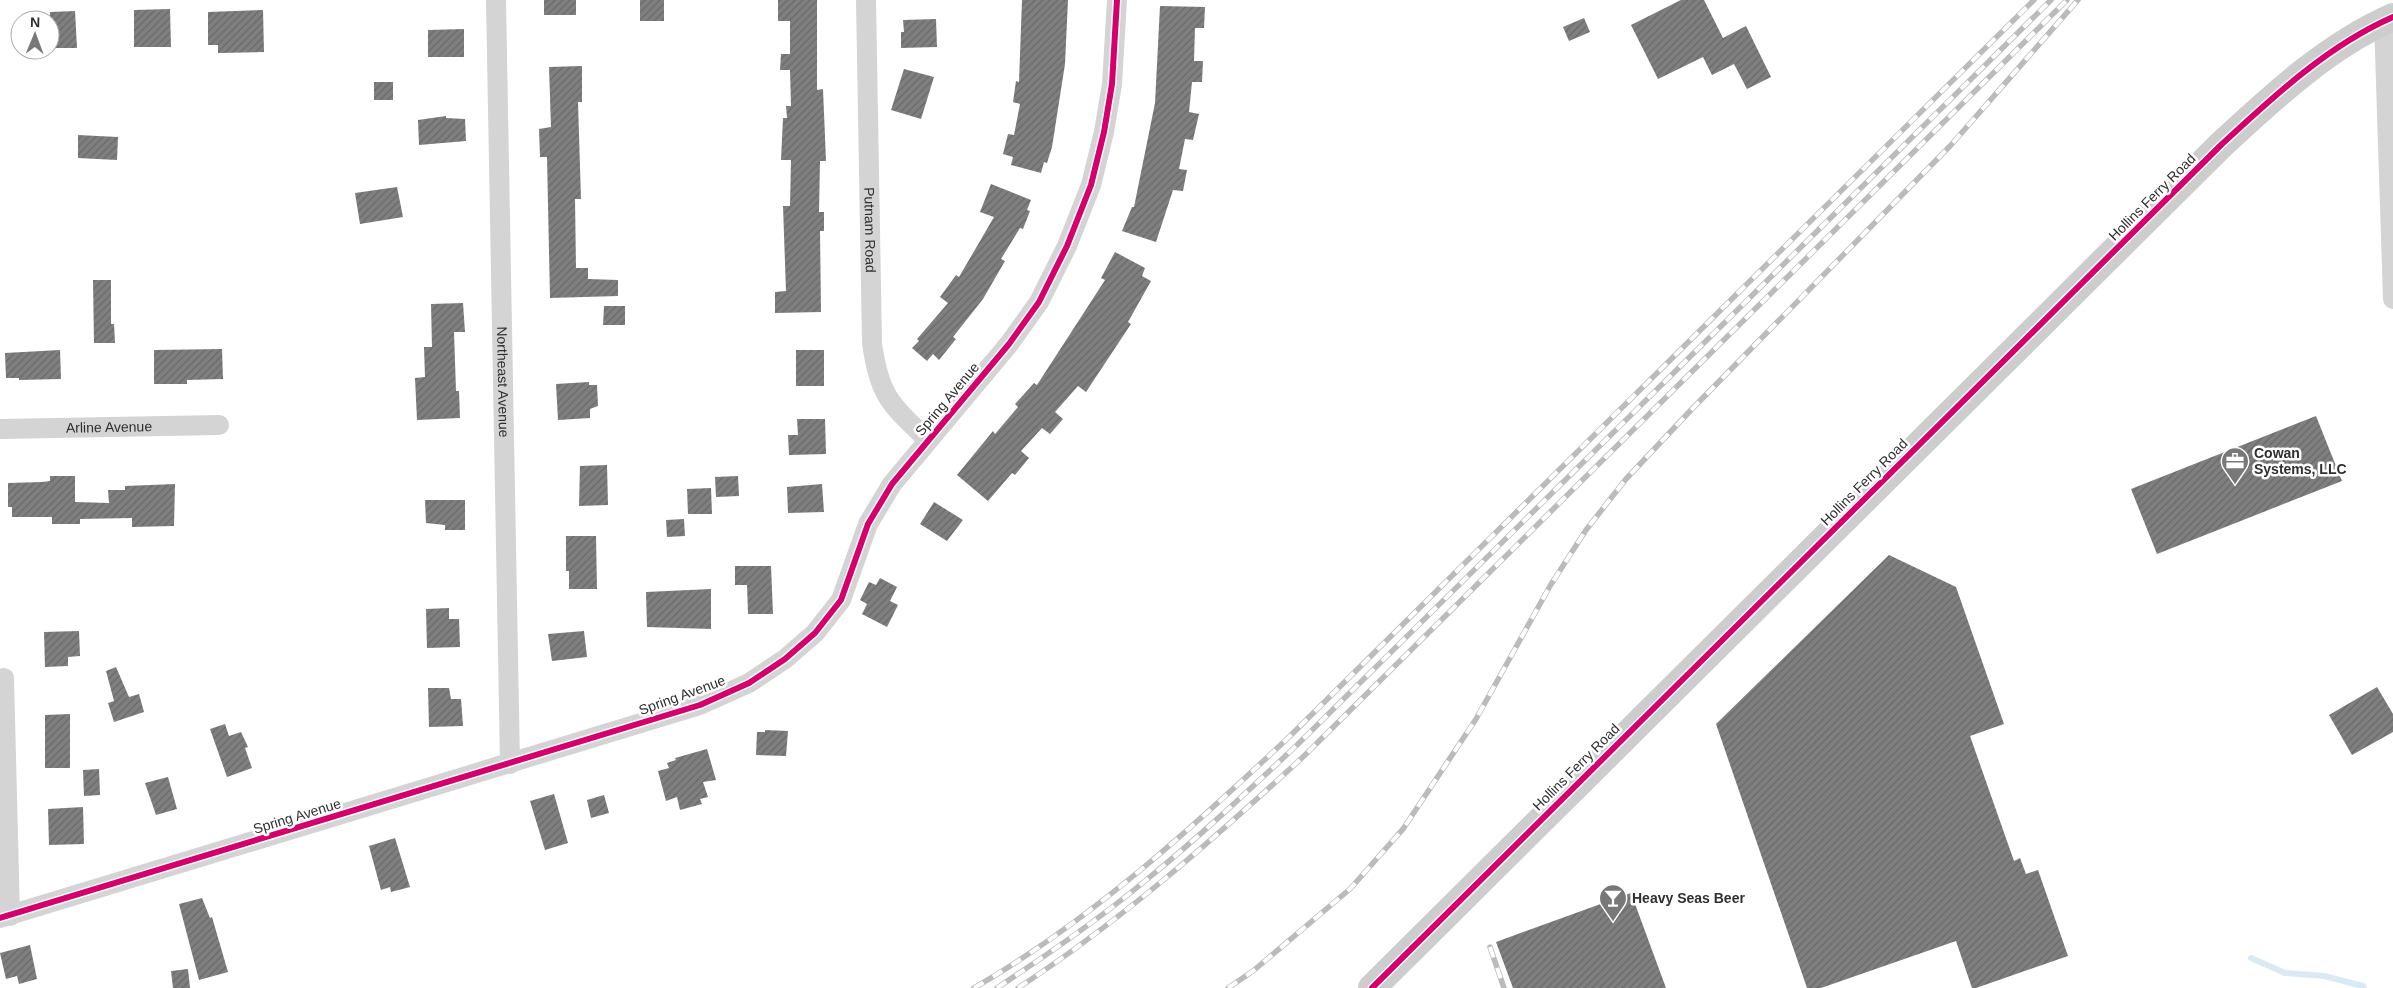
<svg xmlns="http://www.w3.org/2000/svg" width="2393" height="988" font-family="Arial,sans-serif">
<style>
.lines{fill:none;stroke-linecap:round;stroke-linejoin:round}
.stream{stroke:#d9eaf2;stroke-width:6}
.building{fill:url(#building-hatch)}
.street{stroke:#d4d4d4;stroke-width:20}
.secondary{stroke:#cdcdcd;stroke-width:28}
.rail-casing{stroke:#bbb;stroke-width:5.5}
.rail{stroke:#fff;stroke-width:4;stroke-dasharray:11;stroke-linecap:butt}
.cycleway-casing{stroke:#fff;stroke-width:9}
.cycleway{stroke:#d6006c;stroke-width:6}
.labels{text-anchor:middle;stroke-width:5;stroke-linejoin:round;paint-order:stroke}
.street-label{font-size:14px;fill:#2f2f2f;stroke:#fff}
.poi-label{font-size:14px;font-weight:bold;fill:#2f2f2f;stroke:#fff;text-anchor:start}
</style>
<defs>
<pattern id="building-hatch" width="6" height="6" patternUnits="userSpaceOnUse" patternTransform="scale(1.25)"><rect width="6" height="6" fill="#7f7f7f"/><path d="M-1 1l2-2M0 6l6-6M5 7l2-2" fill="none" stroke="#686868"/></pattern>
</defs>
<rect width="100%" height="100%" fill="#fff"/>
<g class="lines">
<!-- stream -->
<path class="stream" d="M 2251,958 L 2285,973 L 2324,976 L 2363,986 L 2364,988"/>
</g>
<!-- building -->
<path class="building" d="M 544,0 L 576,0 L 576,15 L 544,15 Z
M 640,0 L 664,0 L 664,21 L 640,21 Z
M 778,0 L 817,0 L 817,90 L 823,89 L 826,161 L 820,161 L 819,212 L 824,212 L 824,231 L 820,231 L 821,312 L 775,313 L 775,292 L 786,291 L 783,206 L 790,206 L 791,160 L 781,160 L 783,118 L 787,118 L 786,106 L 791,106 L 790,70 L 780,70 L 781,54 L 790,54 L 790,21 L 778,21 Z
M 1022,0 L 1068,0 L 1065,64 L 1052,147 L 1047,163 L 1044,162 L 1041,173 L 1011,165 L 1013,157 L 1003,154 L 1008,134 L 1014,135 L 1020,104 L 1013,102 L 1016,81 L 1019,82 Z
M 1681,0 L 1704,0 L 1723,38 L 1746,26 L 1771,77 L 1747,89 L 1734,64 L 1712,75 L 1703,57 L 1658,79 L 1631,25 Z
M 1160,6 L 1205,7 L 1204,28 L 1195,28 L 1194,61 L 1203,61 L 1202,82 L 1192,82 L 1189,112 L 1199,114 L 1193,140 L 1185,139 L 1179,169 L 1187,170 L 1183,191 L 1173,190 L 1156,242 L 1122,231 L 1132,207 L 1134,207 L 1155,103 Z
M 170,9 L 171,47 L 134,47 L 134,10 Z
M 263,10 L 264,52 L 218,53 L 218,45 L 208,45 L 208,12 Z
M 75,11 L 77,48 L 50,48 L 50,12 Z
M 1584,18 L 1590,32 L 1569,41 L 1563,27 Z
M 936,19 L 937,47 L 901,48 L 901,32 L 904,32 L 903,20 Z
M 464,29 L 464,57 L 428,57 L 428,30 Z
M 582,66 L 582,102 L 578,102 L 581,199 L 575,199 L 576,268 L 588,268 L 588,279 L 618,280 L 618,296 L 550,298 L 547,157 L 540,157 L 539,129 L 551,127 L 549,67 Z
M 904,69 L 934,77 L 921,119 L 891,110 Z
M 374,82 L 393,82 L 393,100 L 374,100 Z
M 446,116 L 446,118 L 465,119 L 466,141 L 419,145 L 418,120 Z
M 78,135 L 118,137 L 117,160 L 78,158 Z
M 991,184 L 1031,200 L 1027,210 L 1030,211 L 1023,229 L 1020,228 L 1001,259 L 1005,261 L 983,299 L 953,337 L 956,339 L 939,360 L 933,354 L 927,361 L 912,348 L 919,341 L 917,339 L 948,303 L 940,297 L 956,275 L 959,277 L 994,217 L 980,212 Z
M 397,187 L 403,217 L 360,224 L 355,193 Z
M 1115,252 L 1145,268 L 1142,276 L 1151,281 L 1128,322 L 1131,324 L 1086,392 L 1078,386 L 1055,412 L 1063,419 L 1050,434 L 1042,428 L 1021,451 L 1029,458 L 1015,475 L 1012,473 L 988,501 L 957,475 L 993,431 L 995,434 L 1018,407 L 1015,404 L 1034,383 L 1037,385 L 1105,280 L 1101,278 Z
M 93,280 L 111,280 L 111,324 L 114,324 L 115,343 L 94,343 Z
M 463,303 L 465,332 L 454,332 L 456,391 L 459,391 L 460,418 L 417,420 L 415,378 L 425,377 L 424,347 L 432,347 L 431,304 Z
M 604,306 L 625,306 L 625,325 L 603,325 Z
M 222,349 L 223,379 L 187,380 L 187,384 L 154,384 L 154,350 Z
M 60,350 L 61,379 L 19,380 L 19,378 L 6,378 L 5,353 Z
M 796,350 L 824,350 L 824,386 L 796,386 Z
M 589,382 L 589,385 L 597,385 L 598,406 L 590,409 L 590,418 L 558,420 L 556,384 Z
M 2316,416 L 2342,481 L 2157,554 L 2131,489 Z
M 797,419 L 825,419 L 826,454 L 789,455 L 788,435 L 798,435 Z
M 607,465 L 608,505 L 579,506 L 580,466 Z
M 50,476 L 75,476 L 75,502 L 109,503 L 108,490 L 125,490 L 125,486 L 175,484 L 174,526 L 132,527 L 132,518 L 80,519 L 80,524 L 52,524 L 52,517 L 12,517 L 12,507 L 8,507 L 8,483 L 42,482 L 50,481 Z
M 738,476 L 739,496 L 716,497 L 715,477 Z
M 822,484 L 824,512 L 788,513 L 787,487 Z
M 711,488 L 712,514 L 688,514 L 687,489 Z
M 425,500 L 465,500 L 465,530 L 445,530 L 445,525 L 426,523 Z
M 934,502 L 963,520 L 947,541 L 920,524 Z
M 684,519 L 685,536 L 667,537 L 666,520 Z
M 566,536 L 596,536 L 597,589 L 569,589 L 569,571 L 566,571 Z
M 1889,555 L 1956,587 L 2004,724 L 1970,736 L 2014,861 L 2020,858 L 2026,874 L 2038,870 L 2068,956 L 1976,988 L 1972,988 L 1956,941 L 1821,988 L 1807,988 L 1716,724 Z
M 735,566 L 771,566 L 773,614 L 748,614 L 747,585 L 735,585 Z
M 880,578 L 897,587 L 890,601 L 898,605 L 887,627 L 862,614 L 867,604 L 860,600 L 869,582 L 876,585 Z
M 711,589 L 711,629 L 647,627 L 646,592 Z
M 449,608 L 449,619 L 459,619 L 460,647 L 427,648 L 426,609 Z
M 79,631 L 80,656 L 68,657 L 68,666 L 45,667 L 44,632 Z
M 584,631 L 587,657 L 552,661 L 548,634 Z
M 116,667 L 129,697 L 139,694 L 144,712 L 114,722 L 108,703 L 114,701 L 106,671 Z
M 2377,687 L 2393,714 L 2393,732 L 2352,755 L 2329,715 Z
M 428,688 L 449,688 L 451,699 L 461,699 L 463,726 L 429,727 Z
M 70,714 L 70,768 L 45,768 L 45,715 Z
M 225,724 L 229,736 L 241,732 L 248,747 L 245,748 L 252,768 L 227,777 L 210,729 Z
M 765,730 L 788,731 L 786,756 L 756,755 L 757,732 L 765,732 Z
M 707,749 L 716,780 L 703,782 L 708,797 L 700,799 L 702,804 L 680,810 L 677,797 L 666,801 L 658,771 L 669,768 L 667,763 L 676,760 L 675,758 Z
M 99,769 L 100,795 L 84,796 L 83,770 Z
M 168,777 L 177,809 L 156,815 L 145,783 Z
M 554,794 L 568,843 L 545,850 L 530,801 Z
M 604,795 L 609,813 L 591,818 L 587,800 Z
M 83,807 L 84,844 L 49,845 L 48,809 Z
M 395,838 L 410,887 L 391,892 L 390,887 L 381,890 L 369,846 Z
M 1631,893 L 1666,988 L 1513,988 L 1496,942 Z
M 202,898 L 210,918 L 212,917 L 228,972 L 199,980 L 179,904 Z
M 30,945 L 37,979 L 19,984 L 17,976 L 6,979 L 0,953 Z
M 188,969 L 190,988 L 173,988 L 171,971 Z"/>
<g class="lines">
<!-- street -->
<g class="street">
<path id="s1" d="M 496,0 L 510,764"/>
<path id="s2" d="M 866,0 L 872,343 C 879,396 891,405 928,440"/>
<path d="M 2384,21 L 2393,299"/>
<path id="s3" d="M 0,429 L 219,425"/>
<path d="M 4,678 L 10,916"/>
<path d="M 0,918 L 700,705 L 749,683 L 785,659 L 815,633 L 841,600 L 868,524 L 892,484 L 1009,344 L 1039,302 L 1067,246 L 1091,185 L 1104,132 L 1112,84 L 1117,0"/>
</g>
<!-- secondary -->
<path class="secondary" d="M 1372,988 L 2221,145 C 2273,97 2327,46 2393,17"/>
<!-- rail casing -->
<g class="rail-casing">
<path id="rail" d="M 1490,947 L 1504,988
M 974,988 C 1090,921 1191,829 1288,738 L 2034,0
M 997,988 C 1048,954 1098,920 1145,881 C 1198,838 1247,792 1296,746 L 2051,0
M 1018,988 C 1122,920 1213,840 1304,756 L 2067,0
M 1228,988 L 1253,971 L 1350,889 L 1403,829 L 1476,719 L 1550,586 L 1586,530 L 1626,479 L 1691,410 L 1951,145 L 2078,0"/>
</g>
<!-- rail -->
<use href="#rail" class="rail"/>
<!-- cycleway casing -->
<g class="cycleway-casing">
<path id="cycleway" d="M 0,918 L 700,705 L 749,683 L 785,659 L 815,633 L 841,600 L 868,524 L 892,484 L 1009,344 L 1039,302 L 1067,246 L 1091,185 L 1104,132 L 1112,84 L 1117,0
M 1372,988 L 2221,145 C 2273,97 2327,46 2393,17"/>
</g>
<!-- cycleway -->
<use href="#cycleway" class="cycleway"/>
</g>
<!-- icons -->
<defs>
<g id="office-pin" transform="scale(1.4375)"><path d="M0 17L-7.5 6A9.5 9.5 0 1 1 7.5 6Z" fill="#787878" stroke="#fff"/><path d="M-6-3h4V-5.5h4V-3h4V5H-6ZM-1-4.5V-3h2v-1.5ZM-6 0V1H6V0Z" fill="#fff"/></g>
<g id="bar-pin" transform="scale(1.4375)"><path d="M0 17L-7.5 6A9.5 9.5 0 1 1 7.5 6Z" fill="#787878" stroke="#fff"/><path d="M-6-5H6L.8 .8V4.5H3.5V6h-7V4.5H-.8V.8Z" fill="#fff"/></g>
</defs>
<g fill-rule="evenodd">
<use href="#office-pin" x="2235" y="461"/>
<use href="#bar-pin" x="1613" y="898"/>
</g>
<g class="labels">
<!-- street labels -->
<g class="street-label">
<text transform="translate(2152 197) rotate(-45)" y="5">Hollins Ferry Road</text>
<text dy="5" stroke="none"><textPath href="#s2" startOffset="230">Putnam Road</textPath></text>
<text dy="5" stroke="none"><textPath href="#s1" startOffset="382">Northeast Avenue</textPath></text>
<text transform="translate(947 399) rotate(-50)" y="5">Spring Avenue</text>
<text dy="5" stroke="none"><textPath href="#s3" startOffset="109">Arline Avenue</textPath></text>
<text transform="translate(1864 482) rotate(-45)" y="5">Hollins Ferry Road</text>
<text transform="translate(682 695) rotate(-20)" y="5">Spring Avenue</text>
<text transform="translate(1576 767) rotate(-45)" y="5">Hollins Ferry Road</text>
<text transform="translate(297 816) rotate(-17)" y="5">Spring Avenue</text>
</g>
<!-- poi labels -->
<g class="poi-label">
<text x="2254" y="458">Cowan<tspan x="2254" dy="16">Systems, LLC</tspan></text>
<text x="1632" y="903">Heavy Seas Beer</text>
</g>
</g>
<!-- north arrow -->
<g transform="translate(35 35) rotate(1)"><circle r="24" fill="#ffffff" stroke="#acacac"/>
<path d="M0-4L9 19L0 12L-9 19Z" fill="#787878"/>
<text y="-8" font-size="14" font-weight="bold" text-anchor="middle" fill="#2f2f2f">N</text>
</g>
</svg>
